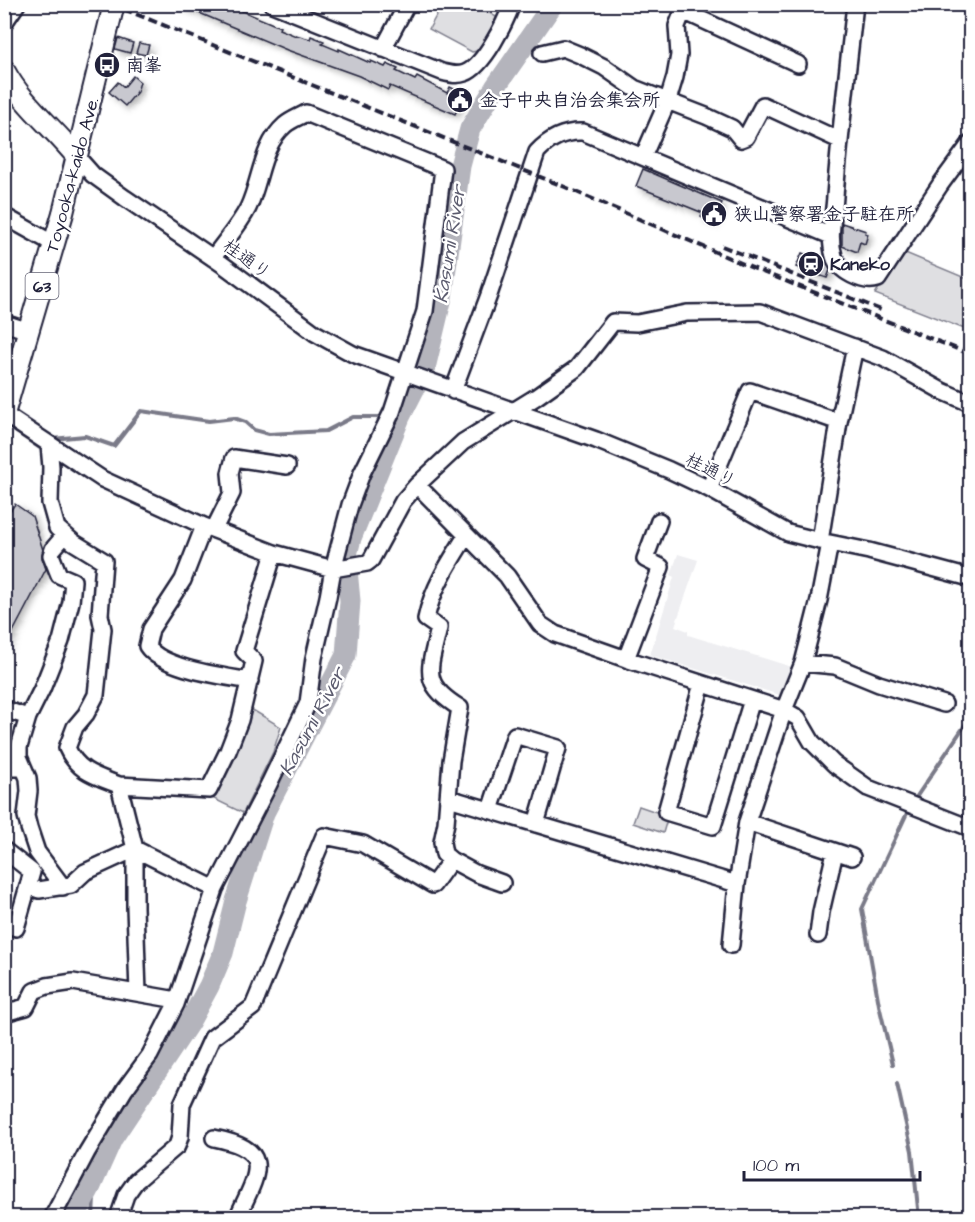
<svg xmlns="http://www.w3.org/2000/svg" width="975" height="1222" font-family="'Architects Daughter','Klee One',sans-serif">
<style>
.built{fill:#eeeef1}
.green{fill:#dfdfe2;stroke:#80808e;stroke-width:1.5}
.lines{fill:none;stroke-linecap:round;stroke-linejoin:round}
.stream{stroke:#7a7a88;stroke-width:4}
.river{stroke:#b4b4bc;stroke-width:21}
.building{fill:#c8c8cf;stroke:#22223b;stroke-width:1.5;filter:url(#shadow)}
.minor-casing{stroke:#22223b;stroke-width:20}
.major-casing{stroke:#22223b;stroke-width:24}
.minor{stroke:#fff;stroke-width:15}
.major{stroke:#fff;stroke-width:20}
.rail{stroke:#22223b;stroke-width:4;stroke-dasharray:9 4.5;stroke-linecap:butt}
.labels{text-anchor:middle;stroke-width:5;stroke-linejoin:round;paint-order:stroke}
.shield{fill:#fff;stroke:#646476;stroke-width:1.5}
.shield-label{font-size:16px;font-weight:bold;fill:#22223b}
.poi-label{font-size:18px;font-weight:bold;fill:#22223b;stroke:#fff;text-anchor:start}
.street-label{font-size:18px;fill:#22223b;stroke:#fff}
.water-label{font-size:20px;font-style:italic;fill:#5c5c6f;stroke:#fff}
</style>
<defs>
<filter id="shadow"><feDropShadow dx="4" dy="4" stdDeviation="3" flood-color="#0004"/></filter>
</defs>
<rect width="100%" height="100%" fill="#fff"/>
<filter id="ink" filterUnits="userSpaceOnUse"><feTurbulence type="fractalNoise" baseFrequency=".0167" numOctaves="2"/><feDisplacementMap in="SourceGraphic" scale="12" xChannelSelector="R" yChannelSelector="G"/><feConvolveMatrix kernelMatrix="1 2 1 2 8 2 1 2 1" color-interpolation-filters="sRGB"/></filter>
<g filter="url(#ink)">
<!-- built -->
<path class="built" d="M 678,554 L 698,560 L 675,626 L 688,631 L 688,635 L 792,667 L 783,696 L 650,655 L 674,577 L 671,575 Z"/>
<!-- green -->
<path class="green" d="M 442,5 L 476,5 L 498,18 L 481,50 L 472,52 L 429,29 Z
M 903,252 L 970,280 L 970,322 L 967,330 L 875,294 Z
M 251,709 L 281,727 L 273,752 L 243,813 L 210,797 C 228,770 241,740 251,709 Z
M 639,806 L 668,816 L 663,833 L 633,823 Z"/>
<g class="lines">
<!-- stream -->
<path class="stream" d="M 12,429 L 43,450 L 45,447
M 52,439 L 85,436 L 114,446 L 141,411 L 209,421 L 234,418 L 245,422 L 254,430 L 269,434 L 326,431 L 353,417 L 386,417
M 915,799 L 967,722 L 970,710
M 893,1064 L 879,1005 L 862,909 L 908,811
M 897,1084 L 912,1151 L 919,1218
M 91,1186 L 94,1197 L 93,1218"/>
<!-- river -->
<path class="river" d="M 74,1218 L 91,1186 L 112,1139 L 189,1023 L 209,986 L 223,953 L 236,901 L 264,813 L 346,655 L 350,601 L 346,559 L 351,538 L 400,417 L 425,368 L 442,297 L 460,166 L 470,129 L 496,86 L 553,4"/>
</g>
<!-- building -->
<path class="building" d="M 178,4 L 226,4 L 280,27 L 279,29 L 296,36 L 296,35 L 310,39 L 311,36 L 324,41 L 322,44 L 339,51 L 339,49 L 370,63 L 371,61 L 385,67 L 387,64 L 398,69 L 396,71 L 415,80 L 417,77 L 447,93 L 450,87 L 464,94 L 455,114 L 390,86 L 388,90 L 359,76 L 287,50 Z
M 118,38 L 133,43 L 130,53 L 115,49 Z
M 139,43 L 149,45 L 146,55 L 136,53 Z
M 133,76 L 140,82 L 137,92 L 125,106 L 109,92 L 118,82 L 124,87 Z
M 643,169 L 722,203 L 713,222 L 701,217 L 703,213 L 636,186 Z
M 842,223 L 866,231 L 865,233 L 868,234 L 865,244 L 860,242 L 857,252 L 842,246 Z
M 802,253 L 826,262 L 830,270 L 827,278 L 796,267 Z
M 15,504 L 32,516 L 43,550 L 42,558 L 46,569 L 4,649 L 4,519 Z"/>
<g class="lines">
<!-- minor casing -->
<g class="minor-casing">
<path id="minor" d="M 272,4 L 442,72 C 450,74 457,76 465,73 C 484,66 505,23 512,4
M 855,4 C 848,68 840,132 835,196 C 834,216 828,237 834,256 C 838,271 863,284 878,279 L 940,185 L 970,144
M 4,23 L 17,4
M 383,49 L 407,4
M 542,53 L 563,48 L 580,55 L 604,67 L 634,88 L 706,116 L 732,128 L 741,139 L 746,137 L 763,105 L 839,140
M 77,157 L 93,175 L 125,198 L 222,264 L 315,333 L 353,354 L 596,440 L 669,470 L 709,489 L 788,533 L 820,541 L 869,551 L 970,578
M 643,157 L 668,100 L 675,77 L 679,55 L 677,26 L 683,11 L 798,64
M 4,216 L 54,244
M 4,323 L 29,331
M 453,391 L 489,295 L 537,152 C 550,138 564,131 583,132 L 831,236
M 4,414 L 102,479 L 204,526 L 274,553 L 333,569 L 367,563 L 371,560 L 403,501 L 417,485 L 463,442 L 536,397 L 577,368 L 613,322 L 637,323 L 687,313 L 760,312 L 883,358 L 942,391 L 970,403
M 417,485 L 507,576 L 540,624 L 555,634 L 626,659 L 784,710 L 798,718 L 812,742 L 834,764 L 868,788 L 970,828
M 709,489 L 750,391 L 839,422
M 204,526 L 183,580 L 151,629 L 147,646 C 162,669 224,676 250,681
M 214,529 L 232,493 L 230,473 L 234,458 L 287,466
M 820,541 L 839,422 L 855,347
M 626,659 L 661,567 L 645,559 L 659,521
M 803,663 L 835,666 L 879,684 L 944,704
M 702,684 L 666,812 L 713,826 L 752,700
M 4,709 L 28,717
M 4,768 L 23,768
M 119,785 L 209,790 L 228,751 L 240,720 L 254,661 L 244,651 L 274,553
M 449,798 L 737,884
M 490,810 L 515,735 L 558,748 L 536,824
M 747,822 L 852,857
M 4,850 L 32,872 L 28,886 L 39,890 L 71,885 L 85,872 L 135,849 L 119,785 C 96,776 78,772 67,748 L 75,727 L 86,714 L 96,695 L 103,629 L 100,615 L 104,561 L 73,542 L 57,528 L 50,503 L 51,467 L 49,445
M 451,860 L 477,874 L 502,883
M 63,887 L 37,852 L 29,828 L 26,816 L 29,791 L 28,778 L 19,757 L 19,747 L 28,717 L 42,689 L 61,641 L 71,602 L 73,581 L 59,575 L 51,555 L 53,549 L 65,535
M 4,924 L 16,928 L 28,886
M 818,935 L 821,912 L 835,852
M 731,945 L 737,884 L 747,822 L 784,710 L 803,663 L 819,600 L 830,543
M 138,993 L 135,907 L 135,849 L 215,889
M 4,1013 L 26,1007 L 34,991 L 47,986 L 73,982 L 177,1000
M 214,1138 C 275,1150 258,1173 237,1218
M 52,1218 L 87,1152 L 125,1089 L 150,1055 L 176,1004 L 215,889 L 269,784 L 308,703 L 314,658 L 328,597 L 333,569 L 350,505 L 362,473 L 392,412 L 425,311 L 443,169 L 306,113 C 299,117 291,120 285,125 C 261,146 261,181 248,208 C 239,226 224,242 213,258
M 118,1218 L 126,1195 L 136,1181 L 177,1146 L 180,1137 L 182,1104 L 212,1038 L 253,1007 L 324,836 L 363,844 L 433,885 L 451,860 L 444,854 L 442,842 L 446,823 L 451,761 L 460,708 C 419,683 430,669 439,628 L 426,619 C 432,589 450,561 466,536"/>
</g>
<!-- major casing -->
<g class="major-casing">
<path id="major" d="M 4,70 C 22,104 53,127 77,157
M 4,414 L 63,213 L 114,4"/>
</g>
<!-- minor -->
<use href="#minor" class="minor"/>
<!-- major -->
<use href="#major" class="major"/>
<!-- rail -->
<path class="rail" d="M 111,4 L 565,187 L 750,267 L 970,354
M 722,246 L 881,310"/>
</g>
</g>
<!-- icons -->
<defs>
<g id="bus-disc" transform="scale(1.35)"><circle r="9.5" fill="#22223b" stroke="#fff"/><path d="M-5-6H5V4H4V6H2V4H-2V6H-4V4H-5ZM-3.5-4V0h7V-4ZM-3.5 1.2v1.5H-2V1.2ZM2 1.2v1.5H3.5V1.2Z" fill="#fff"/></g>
<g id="civic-disc" transform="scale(1.35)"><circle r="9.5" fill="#22223b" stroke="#fff"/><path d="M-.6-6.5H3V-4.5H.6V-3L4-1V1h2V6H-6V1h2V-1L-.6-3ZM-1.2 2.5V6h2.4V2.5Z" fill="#fff"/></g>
<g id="station-disc" transform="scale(1.35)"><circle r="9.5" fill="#22223b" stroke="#fff"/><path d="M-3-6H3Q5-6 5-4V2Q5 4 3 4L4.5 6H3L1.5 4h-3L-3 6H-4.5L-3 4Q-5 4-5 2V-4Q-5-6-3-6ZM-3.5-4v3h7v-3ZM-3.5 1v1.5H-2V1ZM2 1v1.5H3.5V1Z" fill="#fff"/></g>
</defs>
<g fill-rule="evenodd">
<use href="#bus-disc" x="107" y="65"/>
<use href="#civic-disc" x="460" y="100"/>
<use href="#civic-disc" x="714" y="214"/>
<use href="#station-disc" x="811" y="264"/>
</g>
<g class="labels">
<!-- shield labels -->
<rect class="shield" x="25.5" y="273" width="33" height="26" rx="4.5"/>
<g class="shield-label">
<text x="42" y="292">63</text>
</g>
<!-- poi labels -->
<g class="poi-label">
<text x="126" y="71">南峯</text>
<text x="480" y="106">金子中央自治会集会所</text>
<text x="734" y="220">狭山警察署金子駐在所</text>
<text x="830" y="270">Kaneko</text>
</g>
<!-- street labels -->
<g class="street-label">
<text transform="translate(72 175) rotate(-75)" y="6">Toyooka-kaido Ave.</text>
<text transform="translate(247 259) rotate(36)" y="6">桂通り</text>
<text transform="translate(711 470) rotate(27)" y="6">桂通り</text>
</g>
<!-- water labels -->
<g class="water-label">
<text transform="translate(449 244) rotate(-81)" y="7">Kasumi River</text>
<text transform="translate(312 721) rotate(-62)" y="7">Kasumi River</text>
</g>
</g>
<!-- margin -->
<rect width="975" height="1222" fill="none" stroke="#fff" stroke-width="24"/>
<rect x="12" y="12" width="951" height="1198" fill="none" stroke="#22223b" stroke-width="2" filter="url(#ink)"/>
<!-- scale -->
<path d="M744 1171v9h176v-9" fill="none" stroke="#22223b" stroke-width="3"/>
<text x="753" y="1171" font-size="18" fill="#22223b" stroke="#ffffff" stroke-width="4.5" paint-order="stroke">100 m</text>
</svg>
